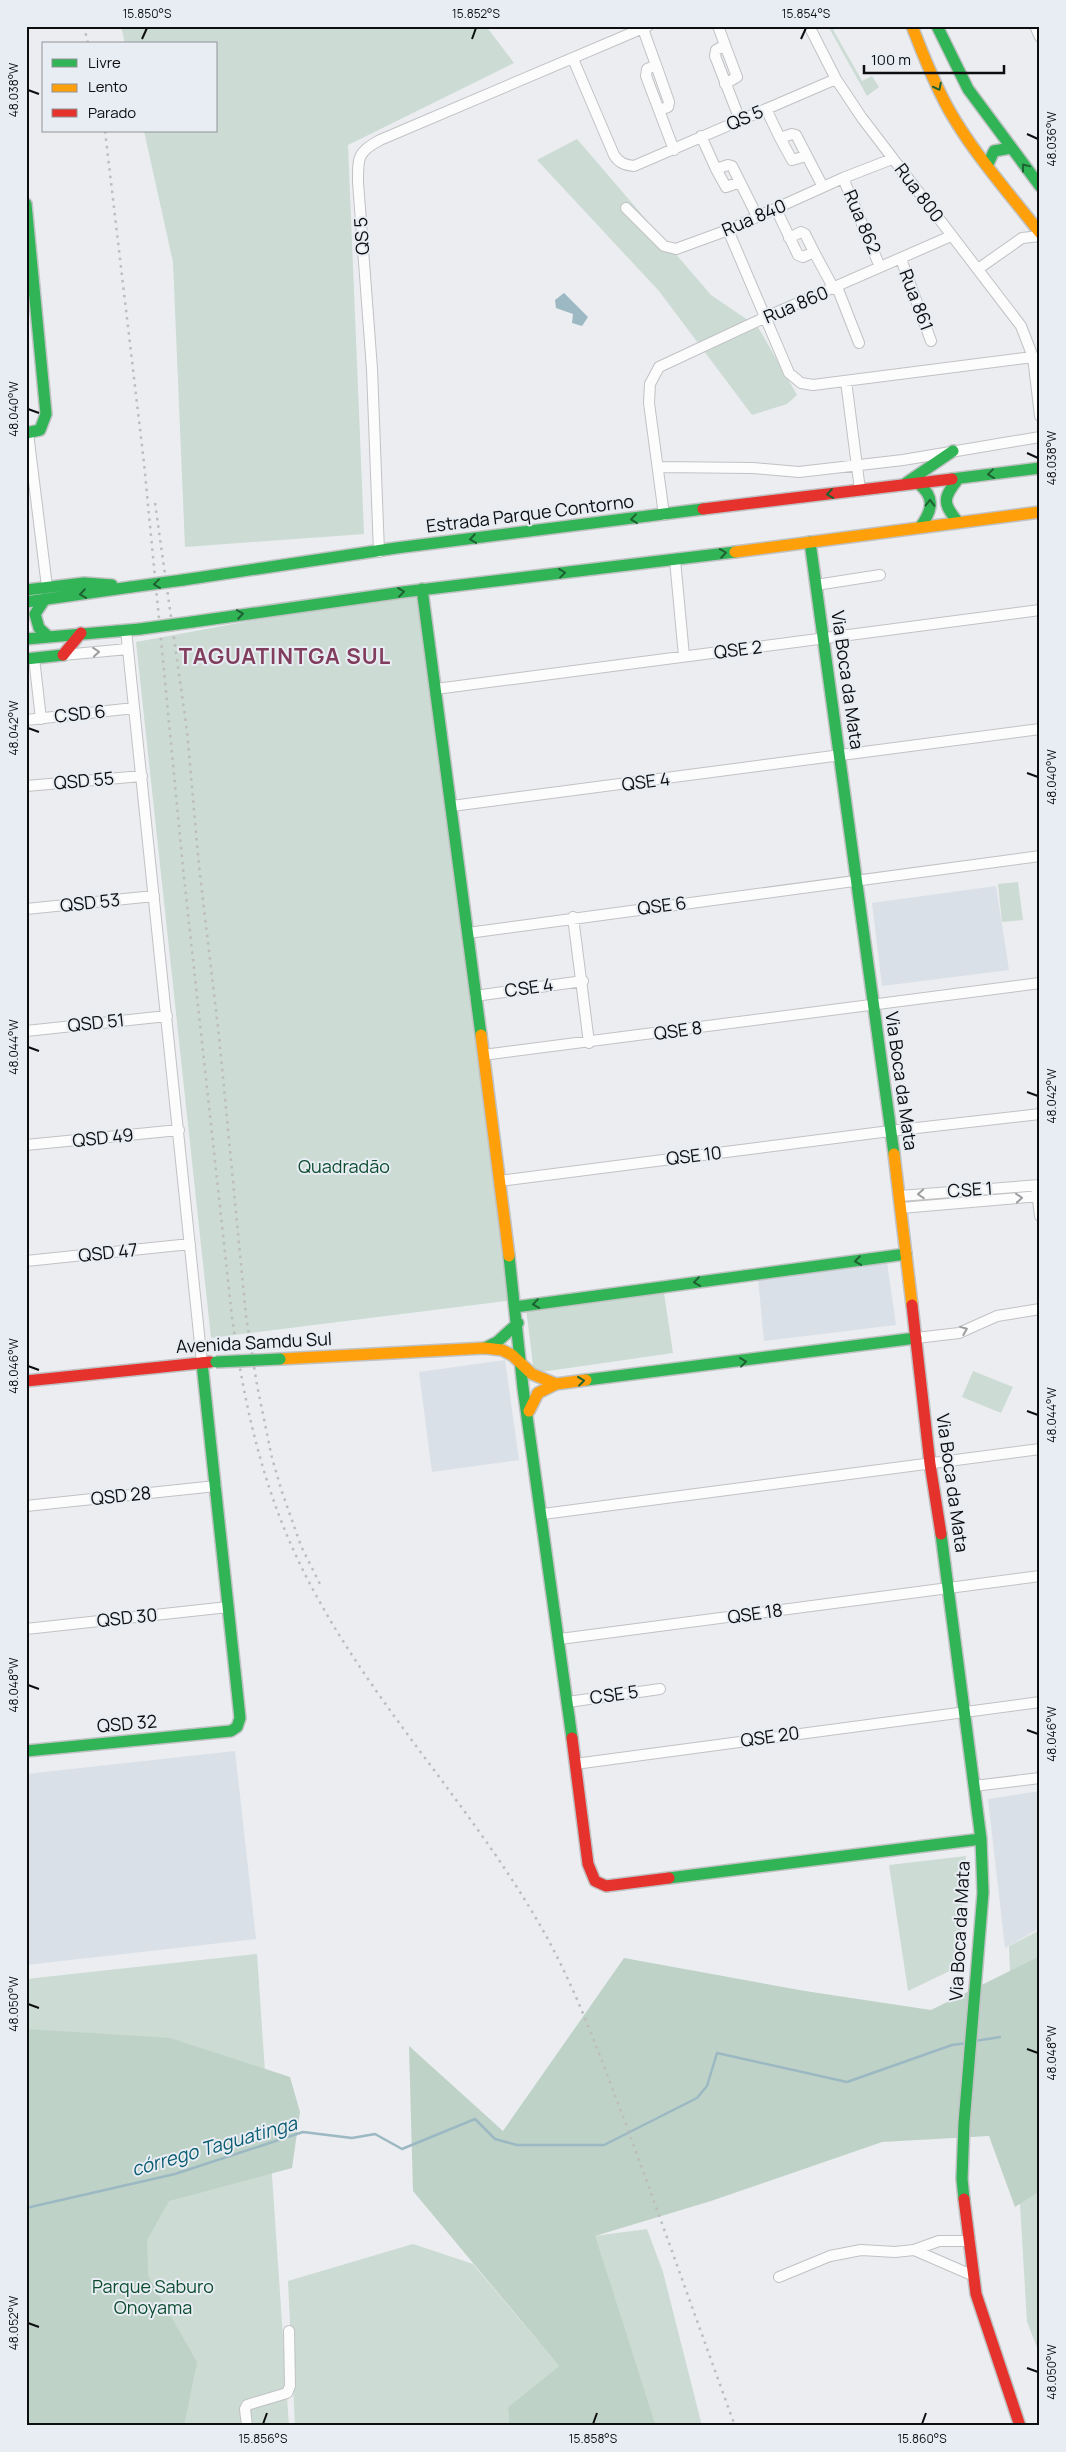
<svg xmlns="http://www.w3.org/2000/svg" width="1066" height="2452" font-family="Manrope,sans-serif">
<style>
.built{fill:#d9e0e8}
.green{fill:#ccdbd3}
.forest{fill:#bed2c7}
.water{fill:#9cb8c3}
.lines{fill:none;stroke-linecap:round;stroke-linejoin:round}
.stream{stroke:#9cb8c3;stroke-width:2.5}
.street-casing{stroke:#c0c2c4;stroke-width:12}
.fast-casing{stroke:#c0c2c4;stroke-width:14}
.slow-casing{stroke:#c0c2c4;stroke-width:14}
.jam-casing{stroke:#c0c2c4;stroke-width:14}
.street{stroke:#fcfcfd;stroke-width:10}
.fast{stroke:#30b455;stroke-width:11}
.slow{stroke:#ff9f0a;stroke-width:11}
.jam{stroke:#e5322d;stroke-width:11}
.rail{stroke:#bcbdbd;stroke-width:2.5;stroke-dasharray:2.5 5;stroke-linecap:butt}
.fast-bridge-casing{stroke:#c0c2c4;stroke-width:14;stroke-linecap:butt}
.fast-bridge{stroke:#30b455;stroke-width:11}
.oneway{stroke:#1e6132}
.oneway2{stroke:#9c9d9e}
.ticks{fill:none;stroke:#0d0e10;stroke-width:2}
.labels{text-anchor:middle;stroke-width:4;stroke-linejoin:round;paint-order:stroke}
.street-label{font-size:18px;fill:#0d0e10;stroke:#e8edf3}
.park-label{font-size:18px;fill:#0d4c2f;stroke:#e8edf3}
.water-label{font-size:19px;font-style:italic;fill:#0a5d72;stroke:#e8edf3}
.district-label{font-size:22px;font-weight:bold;letter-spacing:1px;fill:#803d5c;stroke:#e8edf3}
.neatline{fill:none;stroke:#0d0e10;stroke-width:2}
.ticks-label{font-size:12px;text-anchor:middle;fill:#0d0e10}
</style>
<rect width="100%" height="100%" fill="#ebedf0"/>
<!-- built -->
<path class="built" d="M 996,886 L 1009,970 L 882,986 L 872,903 Z
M 887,1262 L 896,1325 L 764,1341 L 758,1278 Z
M 505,1360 L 519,1460 L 432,1472 L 419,1372 Z
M 235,1751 L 256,1939 L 26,1965 L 26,1774 Z
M 1040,1791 L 1040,1928 L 1005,1948 L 988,1799 Z"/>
<!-- green -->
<path class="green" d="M 121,26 L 486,26 L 514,63 L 348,145 L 364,534 L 185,547 L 173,262 L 144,131 L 216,131 L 216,44 L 125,44 Z
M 828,26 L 831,26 L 862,81 L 872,76 L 879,87 L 867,96 Z
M 577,139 L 711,295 L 758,327 L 797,395 L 787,404 L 752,415 L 659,291 L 537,160 Z
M 422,589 L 513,1300 L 211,1338 L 136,642 Z
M 1018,882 L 1023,920 L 1002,922 L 998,884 Z
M 664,1293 L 673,1353 L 534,1373 L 526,1308 Z
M 973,1371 L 1013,1387 L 1001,1413 L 962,1397 Z
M 966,1856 L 958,1967 L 908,1991 L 889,1865 Z
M 1040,1930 L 1040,2355 L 1027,2322 L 1016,2137 L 1009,1946 Z
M 257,1954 L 289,2426 L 26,2426 L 26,1979 Z
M 647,2229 L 663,2272 L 702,2426 L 656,2426 L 594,2236 Z
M 413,2244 L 473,2264 L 559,2366 L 508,2407 L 509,2426 L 295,2426 L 288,2281 Z"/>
<!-- forest -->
<path class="forest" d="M 1040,1956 L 1040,2191 L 1015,2207 L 989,2136 L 882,2142 L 711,2201 L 595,2236 L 656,2426 L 509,2426 L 508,2407 L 559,2366 L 413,2191 L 409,2046 L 503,2131 L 624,1958 L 805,1991 L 931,2010 Z
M 26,2029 L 170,2038 L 290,2077 L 300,2112 L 292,2168 L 169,2201 L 147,2240 L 148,2276 L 197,2362 L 184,2426 L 26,2426 Z"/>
<!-- water -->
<path class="water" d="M 564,293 L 588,317 L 582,326 L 572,323 L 573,314 L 556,308 L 555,300 Z"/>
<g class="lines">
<!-- stream -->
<path class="stream" d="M 975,2041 L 1000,2037
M 26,2208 L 175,2174 L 303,2132 L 352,2138 L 375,2134 L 402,2149 L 475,2119 L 495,2139 L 517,2145 L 604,2145 L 697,2098 L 707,2086 L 717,2053 L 847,2082 L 952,2045 L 967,2043"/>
<!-- street casing -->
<g class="street-casing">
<path id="street" d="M 718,26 L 725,45 L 716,50 L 715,56 L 740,120
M 809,26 L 836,79 L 862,118 L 1021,326 L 1033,357 L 1040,416
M 1035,26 L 1040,37
M 643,29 L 656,65 L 647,69 L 646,76 L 674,150
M 573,59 L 614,155 C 619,163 625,165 634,166 L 836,79
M 656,65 L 669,102 L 668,107 L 659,110
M 725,84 L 737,77 L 725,45
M 766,109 L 780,138 L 792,134 L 796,135 L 823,187
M 701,136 L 716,169 L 728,165 L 732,166 L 757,216
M 780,138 L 792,160 L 806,156
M 716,169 L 726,187 L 740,182
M 843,178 L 880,267
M 626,208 L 664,246 L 676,249 L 728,230 L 843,178 L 892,159
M 776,209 L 798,255 L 803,257 L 814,252 L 834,289
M 728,230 L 789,373 L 801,383 L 813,385 L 1033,357
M 789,238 L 801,232 L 805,234 L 814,252
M 901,259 L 931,341
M 978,269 L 1022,238 L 1040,236
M 837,287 L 859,343
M 846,381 L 860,490
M 28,433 L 47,587
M 658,467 L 753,468 L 799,472 L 903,460 L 1040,437
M 664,515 L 649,403 L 650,384 L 659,367 L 766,317 L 951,236
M 379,552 L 372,369 L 358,182 C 358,158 357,152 380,140 L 648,26
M 675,560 L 684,656
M 816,585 L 880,575
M 126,630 L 202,1363
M 63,655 L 128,649
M 34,658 L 41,719
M 436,689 L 1040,610
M 26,720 L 134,708
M 26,786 L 142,776
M 452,806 L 1040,729
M 26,909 L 154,896
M 573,917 L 589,1043
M 468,933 L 1040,856
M 475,996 L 583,981
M 26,1031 L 167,1016
M 483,1055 L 1040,983
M 26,1145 L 179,1130
M 499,1181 L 890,1131 L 1040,1114
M 1037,1191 L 1040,1216
M 900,1196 L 1040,1185
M 901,1208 L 1040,1196
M 26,1261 L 190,1244
M 916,1338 L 959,1333 L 997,1316 L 1040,1309
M 26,1506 L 216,1486
M 543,1514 L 1040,1449
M 26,1629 L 228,1607
M 560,1639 L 1040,1576
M 568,1702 L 660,1689
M 575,1764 L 1040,1702
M 974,1786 L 1040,1778
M 914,2250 L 974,2276
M 779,2277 L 830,2256 L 861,2250 L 895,2252 L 914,2250 L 939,2241 L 970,2241
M 247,2426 L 245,2409 L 247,2405 L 287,2393 L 290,2386 L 289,2331"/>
</g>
<!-- fast casing -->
<g class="fast-casing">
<path id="fast" d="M 937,26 L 968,89 L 1040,186
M 988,164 L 994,151 L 1011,148
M 26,204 L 46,414 L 40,430 L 26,433
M 952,479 L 1040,468
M 958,479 C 943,498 942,503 958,522
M 906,483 L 953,451
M 918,483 C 935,497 933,509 921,526
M 810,542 L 894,1154
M 183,580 L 396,548 L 703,509
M 422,589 L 481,1035
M 26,590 L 84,583 L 112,585
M 45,599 L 35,614 L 39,628 L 48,636
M 26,602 L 131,587
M 192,622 L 403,592 L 735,552
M 26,639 L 140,629
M 26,659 L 63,655
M 509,1256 L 523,1388 L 572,1738
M 515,1307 L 906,1254
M 485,1348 L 497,1342 L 518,1323
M 586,1380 L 916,1338
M 941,1534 L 981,1839 L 983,1893 L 964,2123 L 962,2179 L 964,2199
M 26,1751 L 231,1731 L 237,1727 L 240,1718 L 202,1363
M 669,1878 L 981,1839"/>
</g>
<!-- slow casing -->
<g class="slow-casing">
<path id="slow" d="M 912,26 C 923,55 934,83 949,110 C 974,154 1009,193 1040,233
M 735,552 L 1040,512
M 481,1035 L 509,1256
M 894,1154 L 912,1305
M 280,1359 L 485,1348 L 502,1350 L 512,1355 L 532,1374 L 556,1384 L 586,1380
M 529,1411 L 538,1393 L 556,1384"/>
</g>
<!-- jam casing -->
<g class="jam-casing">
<path id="jam" d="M 703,509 L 952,479
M 63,655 L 81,633
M 912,1305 L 930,1464 L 941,1534
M 26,1381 L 210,1362
M 572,1738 L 588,1864 L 595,1881 L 606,1886 L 669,1878
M 964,2199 L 976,2294 L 1020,2426"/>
</g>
<!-- street -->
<use href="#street" class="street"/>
<!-- fast -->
<use href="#fast" class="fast"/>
<!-- slow -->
<use href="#slow" class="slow"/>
<!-- jam -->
<use href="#jam" class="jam"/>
<!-- rail -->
<path class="rail" d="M 84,26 L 88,44
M 105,131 L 144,463 L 183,868 L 232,1317 C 243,1397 260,1476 293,1549 C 354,1685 463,1793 537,1920 C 576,1986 601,2059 628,2130 C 664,2228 699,2327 735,2426
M 155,503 L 187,731 L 199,866 L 219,1036 L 246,1316 L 257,1385 L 272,1458 L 282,1492 L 301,1546 L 321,1586"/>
<!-- fast-bridge casing -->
<g class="fast-bridge-casing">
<path id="fast-bridge" d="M 131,587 L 183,580
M 140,629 L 192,622
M 216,1362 L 280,1359"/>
</g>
<!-- fast-bridge -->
<use href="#fast-bridge" class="fast-bridge"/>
</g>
<!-- one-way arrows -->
<defs><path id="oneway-chevron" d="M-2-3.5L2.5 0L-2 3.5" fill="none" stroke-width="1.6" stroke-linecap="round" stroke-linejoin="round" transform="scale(1.25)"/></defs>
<g class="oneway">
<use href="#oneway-chevron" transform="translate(938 87) rotate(63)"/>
<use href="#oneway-chevron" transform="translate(1025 167) rotate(-127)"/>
<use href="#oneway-chevron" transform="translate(991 474) rotate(173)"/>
<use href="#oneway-chevron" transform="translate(830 494) rotate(172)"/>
<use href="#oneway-chevron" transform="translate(930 503) rotate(-89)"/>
<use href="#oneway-chevron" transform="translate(634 519) rotate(173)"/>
<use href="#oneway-chevron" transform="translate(473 539) rotate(172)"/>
<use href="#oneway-chevron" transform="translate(723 553) rotate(-8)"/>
<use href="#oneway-chevron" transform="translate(562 573) rotate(-7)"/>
<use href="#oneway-chevron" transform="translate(157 584) rotate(173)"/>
<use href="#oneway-chevron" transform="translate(401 592) rotate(-7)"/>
<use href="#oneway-chevron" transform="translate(83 594) rotate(172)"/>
<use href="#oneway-chevron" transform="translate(240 614) rotate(-8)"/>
<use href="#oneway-chevron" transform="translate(858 1261) rotate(172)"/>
<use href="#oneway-chevron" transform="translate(697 1282) rotate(172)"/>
<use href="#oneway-chevron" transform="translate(536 1304) rotate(172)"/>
<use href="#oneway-chevron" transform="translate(743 1362) rotate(-7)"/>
<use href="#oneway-chevron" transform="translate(581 1381) rotate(-7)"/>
</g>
<g class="oneway2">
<use href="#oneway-chevron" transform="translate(96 652) rotate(-5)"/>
<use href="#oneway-chevron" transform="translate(921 1194) rotate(176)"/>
<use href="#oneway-chevron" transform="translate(1019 1198) rotate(-5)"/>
<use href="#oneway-chevron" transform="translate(964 1330) rotate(-22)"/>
</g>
<!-- ticks -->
<path class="ticks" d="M 142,39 L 147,28M 472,39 L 476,28M 801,39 L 806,28M 28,90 L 39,94M 1027,134 L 1038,139M 28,409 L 39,413M 1027,453 L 1038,458M 28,728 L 39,732M 1027,773 L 1038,777M 28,1047 L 39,1051M 1027,1092 L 1038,1096M 28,1366 L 39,1370M 1027,1411 L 1038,1415M 28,1685 L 39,1689M 1027,1730 L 1038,1734M 28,2004 L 39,2008M 1027,2049 L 1038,2053M 28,2323 L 39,2327M 1027,2368 L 1038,2372M 263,2424 L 267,2413M 593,2424 L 597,2413M 922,2424 L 926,2413"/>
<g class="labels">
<!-- street labels -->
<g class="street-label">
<text transform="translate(745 118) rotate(-23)" y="6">QS 5</text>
<text transform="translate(919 193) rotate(53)" y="6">Rua 800</text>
<text transform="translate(754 218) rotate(-23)" y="6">Rua 840</text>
<text transform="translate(862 222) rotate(67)" y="6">Rua 862</text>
<text transform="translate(362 236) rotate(-94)" y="6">QS 5</text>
<text transform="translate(916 300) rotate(69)" y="6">Rua 861</text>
<text transform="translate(796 305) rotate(-23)" y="6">Rua 860</text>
<text transform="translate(530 514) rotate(-7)" y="6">Estrada Parque Contorno</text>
<text transform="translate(738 650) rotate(-7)" y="6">QSE 2</text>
<text transform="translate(847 680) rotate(82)" y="6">Via Boca da Mata</text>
<text transform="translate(80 714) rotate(-6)" y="6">CSD 6</text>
<text transform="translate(84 781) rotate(-5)" y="6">QSD 55</text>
<text transform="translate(646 782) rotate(-7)" y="6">QSE 4</text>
<text transform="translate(90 903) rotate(-6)" y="6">QSD 53</text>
<text transform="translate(662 906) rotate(-7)" y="6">QSE 6</text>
<text transform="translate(529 988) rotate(-8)" y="6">CSE 4</text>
<text transform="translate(96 1023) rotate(-6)" y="6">QSD 51</text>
<text transform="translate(678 1031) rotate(-8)" y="6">QSE 8</text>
<text transform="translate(901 1081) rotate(82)" y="6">Via Boca da Mata</text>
<text transform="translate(103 1138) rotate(-6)" y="6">QSD 49</text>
<text transform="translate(694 1156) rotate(-7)" y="6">QSE 10</text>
<text transform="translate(970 1190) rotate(-4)" y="6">CSE 1</text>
<text transform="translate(108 1253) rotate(-6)" y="6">QSD 47</text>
<text transform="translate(254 1343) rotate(-3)" y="6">Avenida Samdu Sul</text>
<text transform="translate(952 1483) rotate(82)" y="6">Via Boca da Mata</text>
<text transform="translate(121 1496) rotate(-6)" y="6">QSD 28</text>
<text transform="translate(755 1614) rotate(-8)" y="6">QSE 18</text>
<text transform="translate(127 1618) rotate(-6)" y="6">QSD 30</text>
<text transform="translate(614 1695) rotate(-8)" y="6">CSE 5</text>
<text transform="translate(127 1724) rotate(-5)" y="6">QSD 32</text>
<text transform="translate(770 1737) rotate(-8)" y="6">QSE 20</text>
<text transform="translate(960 1931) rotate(-87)" y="6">Via Boca da Mata</text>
</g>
<!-- park labels -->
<g class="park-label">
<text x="344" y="1173">Quadradão</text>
<text x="153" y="2293">Parque Saburo<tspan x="153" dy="21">Onoyama</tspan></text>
</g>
<!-- water labels -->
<g class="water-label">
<text transform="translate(214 2146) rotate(-16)" y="7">córrego Taguatinga</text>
</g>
<!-- district labels -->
<g class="district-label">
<text x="285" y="664">TAGUATINTGA SUL</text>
</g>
</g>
<!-- border -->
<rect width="1066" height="2452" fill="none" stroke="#e8edf3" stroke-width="55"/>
<!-- legend -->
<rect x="42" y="42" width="175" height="90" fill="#e8edf3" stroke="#909498"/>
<rect x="52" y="59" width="25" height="8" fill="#30b455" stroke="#909498"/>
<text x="88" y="68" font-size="15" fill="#0d0e10">Livre</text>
<rect x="52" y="84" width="25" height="8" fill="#ff9f0a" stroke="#909498"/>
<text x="88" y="92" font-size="15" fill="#0d0e10">Lento</text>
<rect x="52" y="109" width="25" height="8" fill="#e5322d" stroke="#909498"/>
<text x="88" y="118" font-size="15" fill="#0d0e10">Parado</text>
<!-- scale -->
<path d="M864 65v8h140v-8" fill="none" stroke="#0d0e10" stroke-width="2.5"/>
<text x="871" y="65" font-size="15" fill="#0d0e10" stroke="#e8edf3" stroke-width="4" paint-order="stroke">100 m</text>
<rect x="28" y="28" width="1010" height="2396" class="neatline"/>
<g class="ticks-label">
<text x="147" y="18">15.850°S</text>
<text x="476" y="18">15.852°S</text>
<text x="806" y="18">15.854°S</text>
<text transform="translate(14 90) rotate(-90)" y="4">48.038°W</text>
<text transform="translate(1052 139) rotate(-90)" y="4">48.036°W</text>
<text transform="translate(14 409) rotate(-90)" y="4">48.040°W</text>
<text transform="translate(1052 458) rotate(-90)" y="4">48.038°W</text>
<text transform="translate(14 728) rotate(-90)" y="4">48.042°W</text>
<text transform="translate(1052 777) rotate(-90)" y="4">48.040°W</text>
<text transform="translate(14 1047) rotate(-90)" y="4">48.044°W</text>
<text transform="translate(1052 1096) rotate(-90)" y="4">48.042°W</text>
<text transform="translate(14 1366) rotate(-90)" y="4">48.046°W</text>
<text transform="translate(1052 1415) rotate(-90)" y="4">48.044°W</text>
<text transform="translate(14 1685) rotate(-90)" y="4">48.048°W</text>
<text transform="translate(1052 1734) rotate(-90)" y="4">48.046°W</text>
<text transform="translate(14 2004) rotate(-90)" y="4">48.050°W</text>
<text transform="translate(1052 2053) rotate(-90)" y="4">48.048°W</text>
<text transform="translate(14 2323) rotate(-90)" y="4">48.052°W</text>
<text transform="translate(1052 2372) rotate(-90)" y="4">48.050°W</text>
<text x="263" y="2443">15.856°S</text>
<text x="593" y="2443">15.858°S</text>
<text x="922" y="2443">15.860°S</text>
</g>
</svg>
